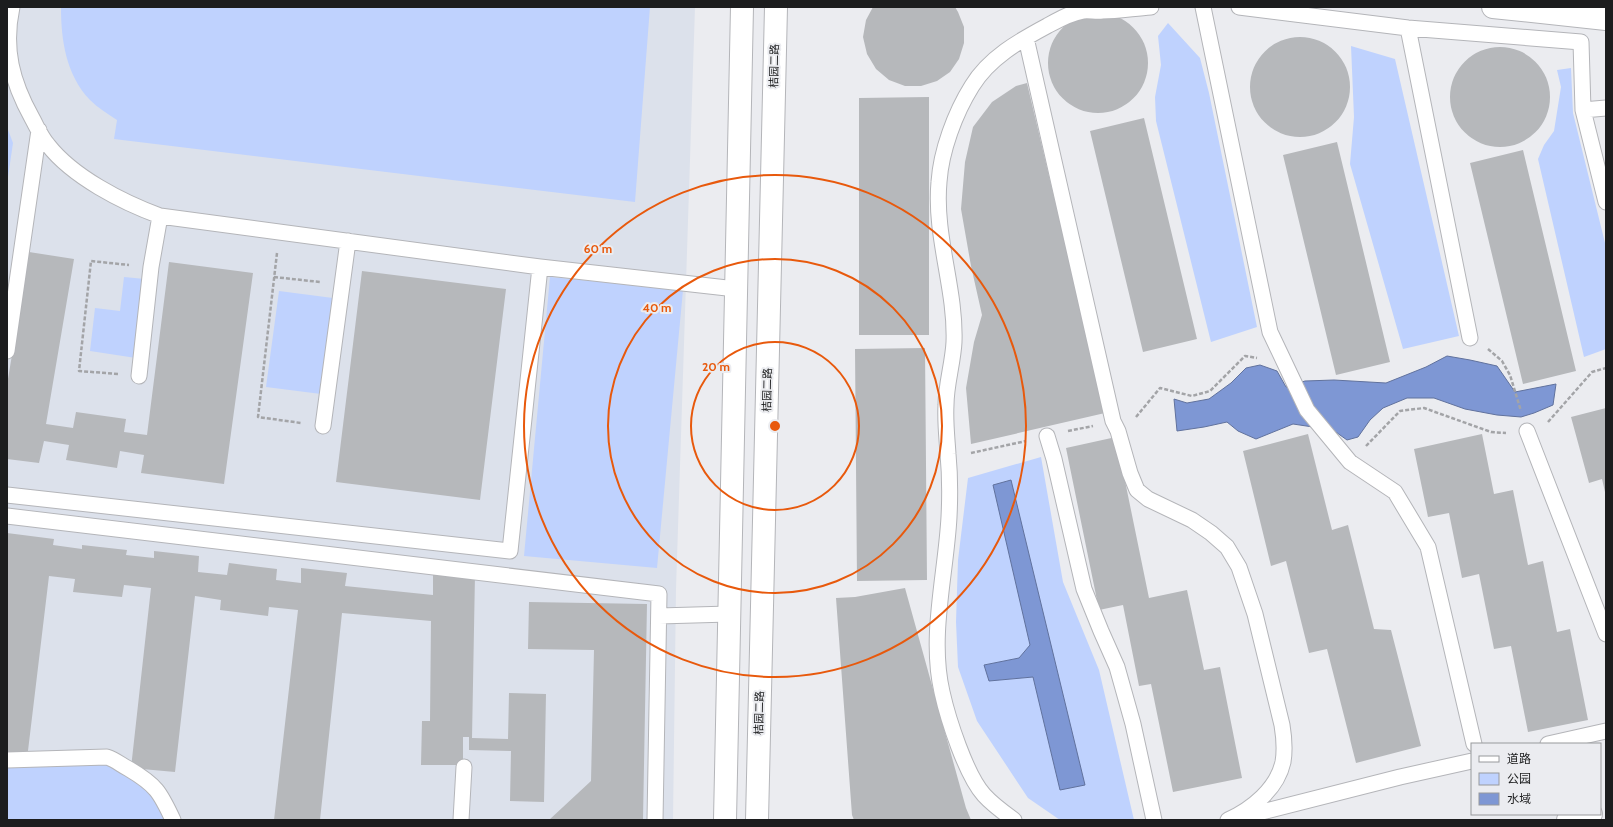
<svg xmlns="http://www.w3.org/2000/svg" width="1613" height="827" font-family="Cabin,'Noto Sans SC',sans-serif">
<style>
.built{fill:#dce1eb}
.green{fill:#bfd2fe}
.water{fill:#7e97d4;stroke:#61729d}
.building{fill:#b6b8bb}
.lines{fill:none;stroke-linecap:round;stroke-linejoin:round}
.service-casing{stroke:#b4b5b9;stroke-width:17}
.tertiary-casing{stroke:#b4b5b9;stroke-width:24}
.path{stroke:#a3a4a7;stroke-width:2.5;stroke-dasharray:4 2;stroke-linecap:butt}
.service{stroke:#fff;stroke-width:15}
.tertiary{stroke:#fff;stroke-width:22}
.ring{fill:none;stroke:#e8590c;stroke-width:2}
.labels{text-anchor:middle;stroke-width:4;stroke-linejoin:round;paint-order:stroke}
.street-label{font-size:11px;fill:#1c1d1e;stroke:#ebecf0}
.centre{fill:#e8590c;stroke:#ebecf0;stroke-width:2}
.ring-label{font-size:12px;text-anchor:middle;font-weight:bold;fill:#e8590c;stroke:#ebecf0;stroke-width:4;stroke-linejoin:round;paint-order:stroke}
</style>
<rect width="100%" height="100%" fill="#ebecf0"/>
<!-- built -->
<path class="built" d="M 7,7 L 695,7 L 676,589 L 673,820 L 7,820 Z"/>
<!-- green -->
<path class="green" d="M 61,7 L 650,7 L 635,202 L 114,139 L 117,120 C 108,114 98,108 90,100 C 66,75 61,40 61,7 Z
M 1168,23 L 1200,58 L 1209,93 L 1257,327 L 1211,342 L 1156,121 L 1155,97 L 1161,65 L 1158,36 Z
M 1351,46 L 1395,59 L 1459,336 L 1403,349 L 1350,164 L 1354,117 Z
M 1571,68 L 1573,113 L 1606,247 L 1606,349 L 1584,357 L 1538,159 L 1544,145 L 1554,131 L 1561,87 L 1557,70 Z
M 7,127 L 13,143 L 7,184 Z
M 124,277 L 145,279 L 136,358 L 90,351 L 95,308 L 120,311 Z
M 550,277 L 683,290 L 657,568 L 524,556 Z
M 279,291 L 333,298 L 321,394 L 266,387 Z
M 1041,457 L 1063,582 L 1099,670 L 1134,820 L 1060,820 L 1028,798 L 977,721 L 958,667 L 956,622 L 958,560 L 968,478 Z
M 104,760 L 144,783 L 167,820 L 7,820 L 7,761 Z"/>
<!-- water -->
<path class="water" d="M 1447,356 L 1470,360 L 1497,366 L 1515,392 L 1556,384 L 1553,405 L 1534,413 L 1521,417 L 1497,415 L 1465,409 L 1434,398 L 1407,398 L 1383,408 L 1370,420 L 1358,437 L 1347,440 L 1333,430 L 1293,424 L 1256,439 L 1238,431 L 1227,422 L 1204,427 L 1177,431 L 1174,399 L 1187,403 L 1209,399 L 1231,383 L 1246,368 L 1260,365 L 1277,371 L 1286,387 L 1305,381 L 1334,380 L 1386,383 L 1426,367 Z
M 1011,480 L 1085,785 L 1060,790 L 1033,677 L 989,681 L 984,665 L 1019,658 L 1030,645 L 993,485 Z"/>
<!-- building -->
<path class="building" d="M 873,7 L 955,7 L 958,12 L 964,27 L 964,43 L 959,59 L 950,72 L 937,81 L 921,86 L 905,86 L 889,80 L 876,69 L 867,54 L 863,37 L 866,20 Z
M1048 63a50 50 0 1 1 100 0a50 50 0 1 1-100 0Z
M1250 87a50 50 0 1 1 100 0a50 50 0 1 1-100 0Z
M1450 97a50 50 0 1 1 100 0a50 50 0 1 1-100 0Z
M 1027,83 L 1105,413 L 971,444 L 966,388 L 974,342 L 982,315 L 971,266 L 961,209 L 965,162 L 973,127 L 992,102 L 1016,86 Z
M 929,97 L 929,335 L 859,335 L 859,98 Z
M 1144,118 L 1197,339 L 1143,352 L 1090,131 Z
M 1337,142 L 1390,362 L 1336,375 L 1283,155 Z
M 1523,150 L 1576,371 L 1523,384 L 1470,163 Z
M 29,252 L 74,259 L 46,424 L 73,428 L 76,412 L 126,419 L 124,432 L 147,435 L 169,262 L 253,273 L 224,484 L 141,473 L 144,455 L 120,451 L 117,468 L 66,460 L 69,445 L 44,441 L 39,463 L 7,459 L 7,385 Z
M 362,271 L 506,289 L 480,500 L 336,482 Z
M 925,348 L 927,580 L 857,581 L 855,349 Z
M 1606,408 L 1606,492 L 1605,492 L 1602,479 L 1589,483 L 1571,417 Z
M 1308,434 L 1332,530 L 1348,525 L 1374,629 L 1391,630 L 1421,746 L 1356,763 L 1327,649 L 1309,653 L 1286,561 L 1271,566 L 1243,451 Z
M 1482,434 L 1494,494 L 1513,490 L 1528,565 L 1543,561 L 1557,632 L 1570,629 L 1588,720 L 1528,732 L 1511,646 L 1494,649 L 1479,574 L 1462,578 L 1449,513 L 1428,517 L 1414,449 Z
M 1116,437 L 1149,598 L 1187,590 L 1204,670 L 1220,667 L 1242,778 L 1173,792 L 1151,684 L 1139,686 L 1123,605 L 1099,610 L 1066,448 Z
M 7,533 L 54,539 L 53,545 L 82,549 L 82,545 L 127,550 L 126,555 L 154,558 L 154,551 L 199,556 L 198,572 L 227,575 L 229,563 L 277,569 L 276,580 L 301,583 L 301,568 L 347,573 L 345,586 L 433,595 L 433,573 L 475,574 L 472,738 L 508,739 L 509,693 L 546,694 L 544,802 L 510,801 L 511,751 L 469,750 L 469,737 L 463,737 L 463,765 L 421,765 L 422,721 L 430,721 L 431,621 L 342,613 L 320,820 L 274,820 L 298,610 L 269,607 L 268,616 L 220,610 L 221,600 L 195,596 L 175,772 L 131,768 L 151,588 L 124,585 L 122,597 L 73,592 L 75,579 L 49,576 L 27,759 L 7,756 Z
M 905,588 L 966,808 L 971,820 L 854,820 L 852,815 L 836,598 L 855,597 Z
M 529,602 L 647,604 L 643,819 L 642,820 L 549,820 L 591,781 L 594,650 L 528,649 Z"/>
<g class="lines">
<!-- service casing -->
<g class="service-casing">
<path id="service" d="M 12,7 C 3,49 12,82 32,118 C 37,127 41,137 48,145 C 73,177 122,202 160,216 L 540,267 L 736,289
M 1203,7 L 1270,332 L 1307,410 L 1350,462 L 1395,492 L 1428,547 L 1474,744
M 1239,7 L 1408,28 L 1581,42 L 1583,110 L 1606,108
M 1408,28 L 1470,338
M 1026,38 L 1113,421 L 1118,431 L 1130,473 L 1137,490 L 1148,499 L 1192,520 L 1211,533 L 1227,547 L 1239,567 L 1255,614 L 1282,725 C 1284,737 1285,750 1283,762 C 1277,789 1252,809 1228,820
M 1583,110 L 1606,202
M 7,351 L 39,130
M 139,376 L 151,267 L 160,216
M 323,426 L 348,241
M 1527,431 L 1606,634
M 1047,436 L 1054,459 L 1084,589 L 1101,631 L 1117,667 L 1133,724 L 1154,820
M 7,495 L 510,551 L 540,267
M 7,516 L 659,594 L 655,820
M 659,616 L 729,614
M 1548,744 L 1606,731
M 7,760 L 107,757 C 116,760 121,765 129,769 C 156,785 160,792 173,820
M 1242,817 L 1400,777 L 1472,761
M 461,820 L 464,767
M 1014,820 C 1003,812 993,805 984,795 C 966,775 948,719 942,692 C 929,636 946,574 949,517 C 950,497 950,475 948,454 C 947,438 945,422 946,405 C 946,384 953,363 954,342 C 956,289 934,236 939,182 C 941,151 955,113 972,86 C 989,58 1019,41 1047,26 C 1058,20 1070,13 1083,11 C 1089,10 1096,12 1102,11 C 1118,11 1135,8 1151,7"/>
</g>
<!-- tertiary casing -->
<g class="tertiary-casing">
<path id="tertiary" d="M 1493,7 L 1606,19
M 725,820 L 742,7
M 757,820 L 776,7
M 1568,820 L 1591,814"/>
</g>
<!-- path -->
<path class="path" d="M 277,253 L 258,417 L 301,423
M 274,277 L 320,282
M 1488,349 L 1502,361 L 1510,375 L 1521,411
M 118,374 L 79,371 L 91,261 L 129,265
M 1136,417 L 1160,388 L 1192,396 L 1210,391 L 1245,356 L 1257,358
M 1548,422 L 1592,372 L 1606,368
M 1068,431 L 1093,426
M 1366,446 L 1400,411 L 1424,408 L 1491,432 L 1506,433
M 971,453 L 1026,441"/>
<!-- service -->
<use href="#service" class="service"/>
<!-- tertiary -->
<use href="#tertiary" class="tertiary"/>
</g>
<!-- distance rings -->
<g class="ring">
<circle cx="775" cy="426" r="84"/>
<circle cx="775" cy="426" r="167"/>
<circle cx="775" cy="426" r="251"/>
</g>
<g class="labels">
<!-- street labels -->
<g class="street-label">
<text transform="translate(774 66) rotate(-89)" y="4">桔园二路</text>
<text transform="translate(767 390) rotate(-89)" y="4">桔园二路</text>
<text transform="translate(759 713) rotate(-89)" y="4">桔园二路</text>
</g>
</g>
<circle cx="775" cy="426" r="6" class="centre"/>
<g class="ring-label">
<text x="598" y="253">60 m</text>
<text x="657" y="312">40 m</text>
<text x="716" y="371">20 m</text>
</g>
<!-- border -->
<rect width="1613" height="827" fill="none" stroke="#1c1d1e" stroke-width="16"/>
<!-- legend -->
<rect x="1471" y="743" width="130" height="72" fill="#ebecf0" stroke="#98999c"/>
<rect x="1479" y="756" width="20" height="6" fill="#ffffff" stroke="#98999c"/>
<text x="1507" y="763" font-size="12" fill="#1c1d1e">道路</text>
<rect x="1479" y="773" width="20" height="12" fill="#bfd2fe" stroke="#98999c"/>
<text x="1507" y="783" font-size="12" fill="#1c1d1e">公园</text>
<rect x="1479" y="793" width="20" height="12" fill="#7e97d4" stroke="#98999c"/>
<text x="1507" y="803" font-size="12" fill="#1c1d1e">水域</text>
</svg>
